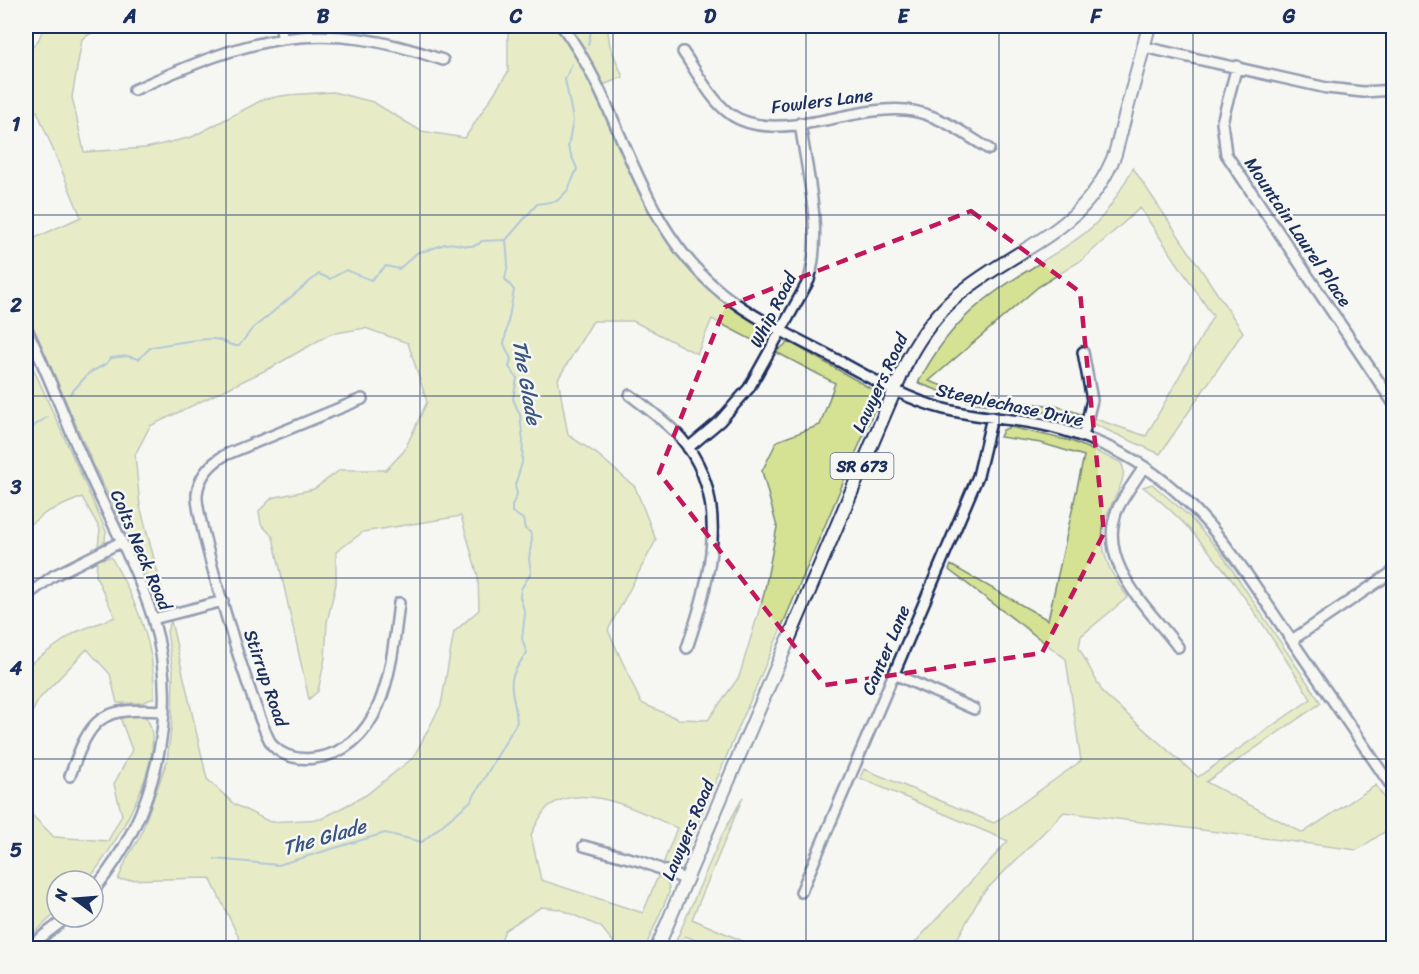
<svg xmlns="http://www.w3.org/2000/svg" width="1419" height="974" font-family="Sriracha,sans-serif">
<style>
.green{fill:#d5e193;stroke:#788878;stroke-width:1.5;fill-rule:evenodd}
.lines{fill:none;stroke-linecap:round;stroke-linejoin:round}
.stream{stroke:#648db7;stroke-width:2}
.minor-casing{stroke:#1b2f5e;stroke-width:14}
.major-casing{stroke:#1b2f5e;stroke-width:16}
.minor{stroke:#f6f6f2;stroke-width:9}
.major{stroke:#f6f6f2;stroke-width:12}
.marked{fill:none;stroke:#c2185b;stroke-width:4.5;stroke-dasharray:12 8;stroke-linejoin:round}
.grid{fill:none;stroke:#1b2f5e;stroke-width:1.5;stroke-opacity:0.55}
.labels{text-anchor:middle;stroke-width:5;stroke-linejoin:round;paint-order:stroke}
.shield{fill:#f6f6f2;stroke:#5d6b8a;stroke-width:1.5}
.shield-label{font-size:16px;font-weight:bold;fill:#1b2f5e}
.street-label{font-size:18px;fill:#1b2f5e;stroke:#f6f6f2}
.water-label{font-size:20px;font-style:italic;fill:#395683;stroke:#f6f6f2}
.neatline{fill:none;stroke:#1b2f5e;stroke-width:2}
.grid-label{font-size:20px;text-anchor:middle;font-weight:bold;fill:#1b2f5e}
</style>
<rect width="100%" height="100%" fill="#f6f6f2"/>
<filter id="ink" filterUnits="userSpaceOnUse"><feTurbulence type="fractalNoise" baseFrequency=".0167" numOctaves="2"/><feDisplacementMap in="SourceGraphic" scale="12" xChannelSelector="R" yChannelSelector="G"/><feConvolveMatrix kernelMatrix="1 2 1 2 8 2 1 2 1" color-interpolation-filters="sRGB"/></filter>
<g filter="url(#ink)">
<!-- green -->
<path class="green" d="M 44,26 L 102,26 L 82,39 L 72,97 L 84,152 L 146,148 L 192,137 L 264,99 L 288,95 L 333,92 L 373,102 L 421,131 L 465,138 L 508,72 L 508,26 L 554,26 C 604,89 619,170 664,236 C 682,262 705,286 730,305 C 742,315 762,321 770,335 L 767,348 L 712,319 L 697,354 L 633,321 L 593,321 L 558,379 L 568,435 L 597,454 L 635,487 L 656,540 L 608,630 L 641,703 L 678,719 L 708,720 L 739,677 L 764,594 L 777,527 L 762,471 L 777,441 L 820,425 L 835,383 L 776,352 L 787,343 L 793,344 L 875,391 L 878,401 L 681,863 L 671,867 L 663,864 L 677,828 C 641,812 584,780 548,807 C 541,813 535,827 531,835 L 541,880 L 643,913 L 658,876 C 666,880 670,884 669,893 L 645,948 L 618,948 L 601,927 L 560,909 L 541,907 L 505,930 L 498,948 L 244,948 L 210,878 L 118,880 L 127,858 L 140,837 L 167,761 L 172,722 L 173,671 L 167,631 L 171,621 L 207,779 L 234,804 L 270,822 L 321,819 L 366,795 L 413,758 L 441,705 L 454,632 L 479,610 L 478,576 L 461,516 L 363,532 L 336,552 L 336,584 L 327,622 L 325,658 L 318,691 L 309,699 L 273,537 L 261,524 L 259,511 L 272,498 L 314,489 L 340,470 L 386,470 L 404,451 L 427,402 L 408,343 L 365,328 L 330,334 L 274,366 L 150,426 L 135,455 L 140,506 L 167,608 L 157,606 L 143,567 L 95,468 L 26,310 L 26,242 L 81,217 L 37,111 L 26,110 L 26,55 L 39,39 Z
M 562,26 L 607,26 L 610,46 L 623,77 L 603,85 Z
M 1133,168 L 1243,332 L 1160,454 L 1096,425 L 1066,415 L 970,402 L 918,383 C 949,324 979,300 1035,266 C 1058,251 1083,238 1101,218 C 1114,203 1124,184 1133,168 ZM 1140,208 L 1213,316 L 1146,436 L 1057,406 L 975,398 L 929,381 L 1038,287 L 1082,260 Z
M 26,352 L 106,531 L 105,541 L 98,547 L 100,529 L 82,497 L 47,512 L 26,527 Z
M 1010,427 L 1071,441 L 1120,462 C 1133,476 1106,507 1103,527 C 1100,554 1111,576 1128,597 L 1081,636 L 1079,648 L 1103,693 L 1198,777 L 1311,699 C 1264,625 1213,540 1143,487 L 1152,484 L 1189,516 L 1221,553 L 1321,703 L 1206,782 L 1303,833 L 1376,785 L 1393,812 L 1393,826 L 1357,850 L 1064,812 L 982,894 L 952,948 L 910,948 L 1008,841 L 860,778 L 864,769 L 994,823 L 1081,761 L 1066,659 L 949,570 L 951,565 L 1048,620 L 1084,456 L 1041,443 L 1000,437 L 1003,430 Z
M 111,557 C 136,601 156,646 154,698 L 141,703 L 117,703 L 110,674 L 87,649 L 39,699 L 26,724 L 26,668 L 28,665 L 76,632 L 115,617 L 96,576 L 97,560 Z
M 134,715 L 145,716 C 173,752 112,852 87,881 L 57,881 L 57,912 L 26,940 L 26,809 L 54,837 L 108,841 L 122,815 L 114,784 L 132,750 L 120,717 Z
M 743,797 L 692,919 L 759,948 L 717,948 L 685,936 L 679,948 L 673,948 L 721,837 Z"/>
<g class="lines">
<!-- stream -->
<path class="stream" d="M 588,45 L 592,26
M 70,394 L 89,373 L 106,364 L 111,358 L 127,356 L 139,359 L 151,347 C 168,344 195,339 212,339 C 222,338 229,347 239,346 L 252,329 L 319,274 L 330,279 L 346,270 L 371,280 L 386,266 L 399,269 L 418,252 C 429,251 435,247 445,244 C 457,241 472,252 482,241 L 506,240
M 28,436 L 34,426 L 47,417
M 215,859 L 278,865 L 385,833 L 422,842 L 471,801 L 517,722 C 514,687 502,684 527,653 L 522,639 L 525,613 L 520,597 L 521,589 L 531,573 L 529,558 L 532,539 L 530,532 L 525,529 L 523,519 L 512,512 L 512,506 L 517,494 L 515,485 L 522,463 L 523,441 L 520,415 L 513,399 L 517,378 L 509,367 L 511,359 L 504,344 L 514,290 L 505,279 L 508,264 L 506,240 L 537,204 L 557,201 L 568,190 L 577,169 L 568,147 L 573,120 L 565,79 L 572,64"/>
<!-- minor casing -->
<g class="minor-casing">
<path id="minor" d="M 281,26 L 282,38
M 562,26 C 626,112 634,223 723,294 C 754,318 791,336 826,354 C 864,374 902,398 944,409 C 971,416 999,418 1027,422 C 1060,427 1093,439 1123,454 C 1198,494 1240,564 1286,632 C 1322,685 1358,737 1394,790
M 1144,47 L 1327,88 L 1363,92 L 1394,90
M 683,52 C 697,72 710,99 730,114 C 776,146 854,104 906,110 C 937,113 963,133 989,149
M 1394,63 L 1394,85
M 1237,66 L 1222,122 L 1226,154 L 1394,404
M 134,90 C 251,37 318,16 443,60
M 26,328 C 49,374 66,423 87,469 C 109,518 137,567 153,619 C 181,712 155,817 93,891
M 1083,352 L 1092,400 L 1083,437
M 630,395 C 647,408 665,421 680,437 C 733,498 710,580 687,648
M 362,399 L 225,455 C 210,464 199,477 197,494 C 194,518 258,729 273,746 C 284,757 300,760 315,758 C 387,748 392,659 399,603
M 688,448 L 720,421 L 749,388 L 809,280 C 823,229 807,174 800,123
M 1144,467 C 1135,481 1124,495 1117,510 C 1096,564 1149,608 1178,647
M 26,596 L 53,576 L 121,542
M 153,619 L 223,601
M 1292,640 L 1394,571
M 894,674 L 974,709
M 70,776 C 91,716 100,707 164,711
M 584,846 L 643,862 L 687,880
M 801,892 L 978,476 L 992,417
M 27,948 L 68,917"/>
</g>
<!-- major casing -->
<g class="major-casing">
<path id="major" d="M 657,948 L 908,359 C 921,335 937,313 958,295 C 1018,245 1084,234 1115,154 L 1149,26"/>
</g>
<!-- minor -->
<use href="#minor" class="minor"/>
<!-- major -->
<use href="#major" class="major"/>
</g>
</g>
<!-- marked area -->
<path d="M0 0H1419V974H0ZM 971,211 L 1080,292 L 1104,533 L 1042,653 L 825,685 L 659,473 L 725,307 Z" fill="#f6f6f2" fill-opacity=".55" fill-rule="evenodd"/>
<path class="marked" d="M 971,211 L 1080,292 L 1104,533 L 1042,653 L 825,685 L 659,473 L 725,307 Z"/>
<!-- grid -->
<path class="grid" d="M 226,26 L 226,948M 420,26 L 420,948M 613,26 L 613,948M 806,26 L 806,948M 999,26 L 999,948M 1193,26 L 1193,948M 26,215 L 1394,215M 26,396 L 1394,396M 26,578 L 1394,578M 26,759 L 1394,759"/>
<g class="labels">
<!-- shield labels -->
<rect class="shield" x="830.5" y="453" width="63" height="26" rx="4.5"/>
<g class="shield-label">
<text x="862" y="472">SR 673</text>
</g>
<!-- street labels -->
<g class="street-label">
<text transform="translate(822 101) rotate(-7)" y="6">Fowlers Lane</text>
<text transform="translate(1298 232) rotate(56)" y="6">Mountain Laurel Place</text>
<text transform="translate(773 310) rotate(-63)" y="6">Whip Road</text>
<text transform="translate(880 383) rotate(-65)" y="6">Lawyers Road</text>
<text transform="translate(1010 405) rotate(12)" y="6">Steeplechase Drive</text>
<text transform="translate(141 550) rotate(67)" y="6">Colts Neck Road</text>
<text transform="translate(886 650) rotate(-67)" y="6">Canter Lane</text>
<text transform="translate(266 678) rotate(71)" y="6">Stirrup Road</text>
<text transform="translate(688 830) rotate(-67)" y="6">Lawyers Road</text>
</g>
<!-- water labels -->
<g class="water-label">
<text transform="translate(527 382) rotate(80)" y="7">The Glade</text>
<text transform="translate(324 837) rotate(-16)" y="7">The Glade</text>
</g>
</g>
<!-- margin -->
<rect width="1419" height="974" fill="none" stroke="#f6f6f2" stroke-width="66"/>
<!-- north arrow -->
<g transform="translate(75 899) rotate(286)"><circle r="28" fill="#f6f6f2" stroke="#9ea6b7" stroke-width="1.5"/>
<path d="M0-4.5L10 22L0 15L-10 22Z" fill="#1b2f5e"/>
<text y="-9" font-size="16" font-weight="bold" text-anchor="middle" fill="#1b2f5e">N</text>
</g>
<rect x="33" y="33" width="1353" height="908" class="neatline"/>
<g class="grid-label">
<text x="130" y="23">A</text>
<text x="323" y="23">B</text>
<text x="516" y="23">C</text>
<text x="710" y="23">D</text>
<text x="903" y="23">E</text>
<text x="1096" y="23">F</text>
<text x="1289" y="23">G</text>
<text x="16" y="131">1</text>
<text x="16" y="312">2</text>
<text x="16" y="494">3</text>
<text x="16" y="675">4</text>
<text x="16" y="857">5</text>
</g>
</svg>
